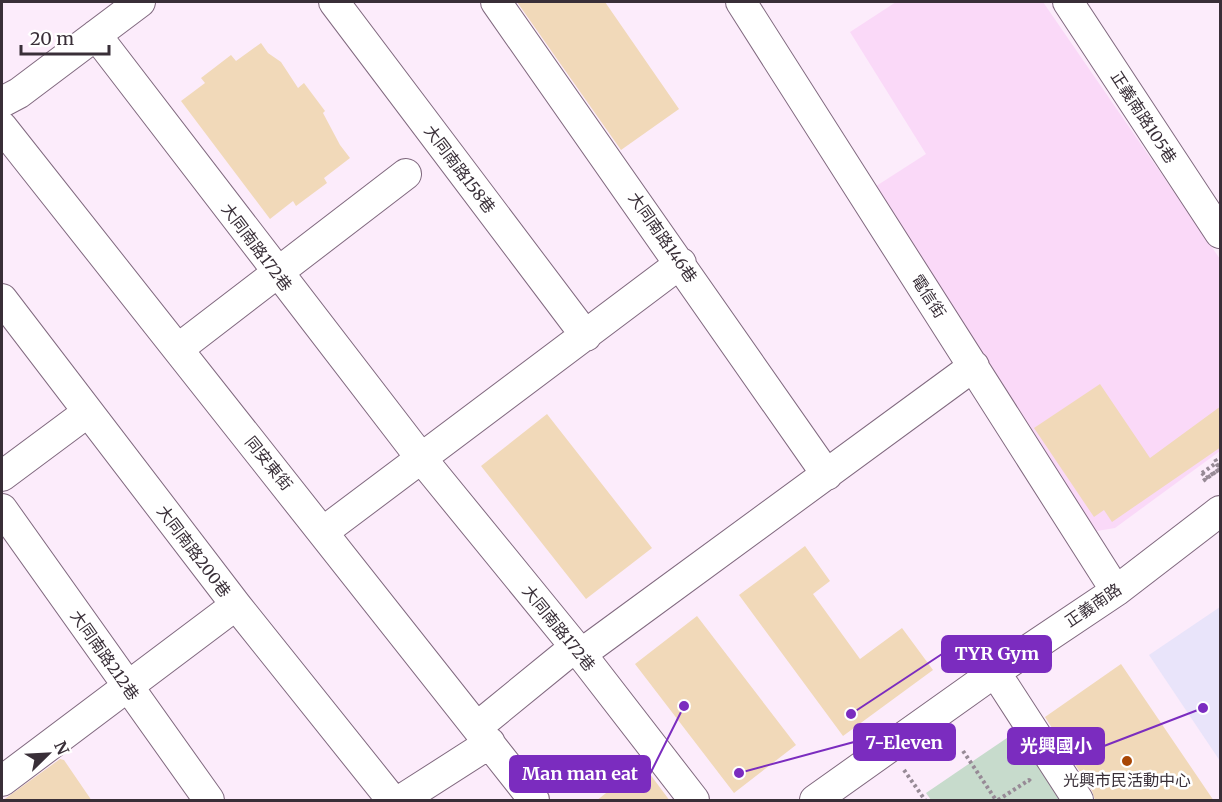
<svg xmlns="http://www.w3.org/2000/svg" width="1222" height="802" font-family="Merriweather,'Noto Sans TC',serif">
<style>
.built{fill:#fad9f8}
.education{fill:#e9e4fa}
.green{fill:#c7dbcc}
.building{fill:#f1d9b9}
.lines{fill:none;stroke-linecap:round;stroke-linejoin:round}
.minor-casing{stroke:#80697f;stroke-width:32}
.path{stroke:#978a96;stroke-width:4;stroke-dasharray:3 3;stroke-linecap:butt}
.minor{stroke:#fff;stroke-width:30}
.path-bridge{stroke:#978a96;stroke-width:4;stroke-dasharray:3 3;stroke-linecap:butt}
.poi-dot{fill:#a94706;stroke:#fff;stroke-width:2}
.labels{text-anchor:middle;stroke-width:5;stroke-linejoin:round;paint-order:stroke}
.street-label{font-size:16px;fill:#392f38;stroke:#fff}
.poi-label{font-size:16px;fill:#392f38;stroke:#fff}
.leader{fill:none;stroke:#7b2cbf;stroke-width:2}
.callout-dot{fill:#7b2cbf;stroke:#fff;stroke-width:2}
.callout{fill:#7b2cbf;stroke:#7b2cbf;stroke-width:2}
.callout-label{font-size:18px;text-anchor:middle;font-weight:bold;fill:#fff}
</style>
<rect width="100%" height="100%" fill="#fcecfb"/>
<!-- built -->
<path class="built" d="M 896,2 L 1043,2 L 1220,259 L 1220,451 L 1115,528 L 1091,532 L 870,190 L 926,154 L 850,32 Z"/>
<!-- education -->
<path class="education" d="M 1220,607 L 1220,761 L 1149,655 Z"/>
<!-- green -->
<path class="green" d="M 1023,727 L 1069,800 L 931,800 L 926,793 Z"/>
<!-- building -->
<path class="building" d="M 517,2 L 605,2 L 679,109 L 621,150 Z
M 261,43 L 268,53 L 281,62 L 298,88 L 304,83 L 325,111 L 323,113 L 340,145 L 350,158 L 324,178 L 327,183 L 296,206 L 293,201 L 270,219 L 181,101 L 205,83 L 201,78 L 231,55 L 236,61 Z
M 1100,384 L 1150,458 L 1221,406 L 1221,447 L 1112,522 L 1104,510 L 1094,517 L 1034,428 Z
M 547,414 L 652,548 L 586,599 L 481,466 Z
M 805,546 L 830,581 L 813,594 L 860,659 L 902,628 L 933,670 L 843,736 L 739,595 Z
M 697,616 L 796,745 L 734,793 L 635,664 Z
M 1121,664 L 1214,801 L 1095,800 L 1092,791 L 1045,717 Z
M 60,759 L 64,760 L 92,801 L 2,801 Z
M 641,762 L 670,801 L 596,801 L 615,786 L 612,783 Z"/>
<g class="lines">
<!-- minor casing -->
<g class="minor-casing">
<path id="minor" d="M 334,2 L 586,336
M 496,2 L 827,475
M 741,2 L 1116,591
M 1068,2 L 1220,233
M 96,35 L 421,458 L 581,654 L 694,800
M 2,102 L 19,93 L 140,2
M 2,127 L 534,800
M 2,299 L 236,605 L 392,800
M 178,349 L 406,174
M 2,476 L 88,412
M 2,509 L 209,800
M 323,532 L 681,263
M 581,654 L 974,366
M 995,672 L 1078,800
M 477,727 L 575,647
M 2,781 L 236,605
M 401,800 L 490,743
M 815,800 L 995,672 L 1116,591 L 1220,511"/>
</g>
<!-- path -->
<path class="path" d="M 1215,459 L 1220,468
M 1202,473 L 1206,478 L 1220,469
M 963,751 L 996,800
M 904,770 L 925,800
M 998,800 L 1029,780 L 1031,782"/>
<!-- minor -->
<use href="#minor" class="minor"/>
<!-- path-bridge -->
<path class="path-bridge" d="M 1202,473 L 1216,463 L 1220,469 L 1203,481"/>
</g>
<!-- markers -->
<circle class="poi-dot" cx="1127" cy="761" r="6"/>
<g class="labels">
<!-- street labels -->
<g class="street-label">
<text transform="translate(1144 117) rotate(57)" y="6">正義南路105巷</text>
<text transform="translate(460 169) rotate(53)" y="6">大同南路158巷</text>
<text transform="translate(663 237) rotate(55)" y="6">大同南路146巷</text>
<text transform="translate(257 247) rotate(53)" y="6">大同南路172巷</text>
<text transform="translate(929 296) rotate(57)" y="6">電信街</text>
<text transform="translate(269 463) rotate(51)" y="6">同安東街</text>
<text transform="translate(194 551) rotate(53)" y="6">大同南路200巷</text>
<text transform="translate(1093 605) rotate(-34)" y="6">正義南路</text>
<text transform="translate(559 628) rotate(51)" y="6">大同南路172巷</text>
<text transform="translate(105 655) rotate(55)" y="6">大同南路212巷</text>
</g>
<!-- poi labels -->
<g class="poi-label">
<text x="1127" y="786">光興市民活動中心</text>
</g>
</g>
<!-- callouts -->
<path class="leader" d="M851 714L942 654M739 773L854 742M1203 708L1104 746M684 706L650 774"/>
<g class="callout-dot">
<circle cx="851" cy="714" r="6"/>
<circle cx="739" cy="773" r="6"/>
<circle cx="1203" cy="708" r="6"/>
<circle cx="684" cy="706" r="6"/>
</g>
<g class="callout">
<rect x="942" y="636" width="109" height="36" rx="6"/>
<rect x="854" y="724" width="101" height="36" rx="6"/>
<rect x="1008" y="728" width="96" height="36" rx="6"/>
<rect x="510" y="756" width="140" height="36" rx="6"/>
</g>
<g class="callout-label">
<text x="997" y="660">TYR Gym</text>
<text x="904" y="749">7-Eleven</text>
<text x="1056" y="752">光興國小</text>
<text x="580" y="780">Man man eat</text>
</g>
<!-- border -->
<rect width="1222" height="802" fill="none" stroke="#392f38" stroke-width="6"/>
<!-- north arrow -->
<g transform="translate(48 754) rotate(66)" stroke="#ffffff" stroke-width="4.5" paint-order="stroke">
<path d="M0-4.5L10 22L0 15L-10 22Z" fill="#392f38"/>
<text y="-9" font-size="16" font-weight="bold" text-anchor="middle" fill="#392f38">N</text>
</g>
<!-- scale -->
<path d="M21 45v9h88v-9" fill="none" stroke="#392f38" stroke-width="3"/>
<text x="30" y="45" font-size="18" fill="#392f38" stroke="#ffffff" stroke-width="4.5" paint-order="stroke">20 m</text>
</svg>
